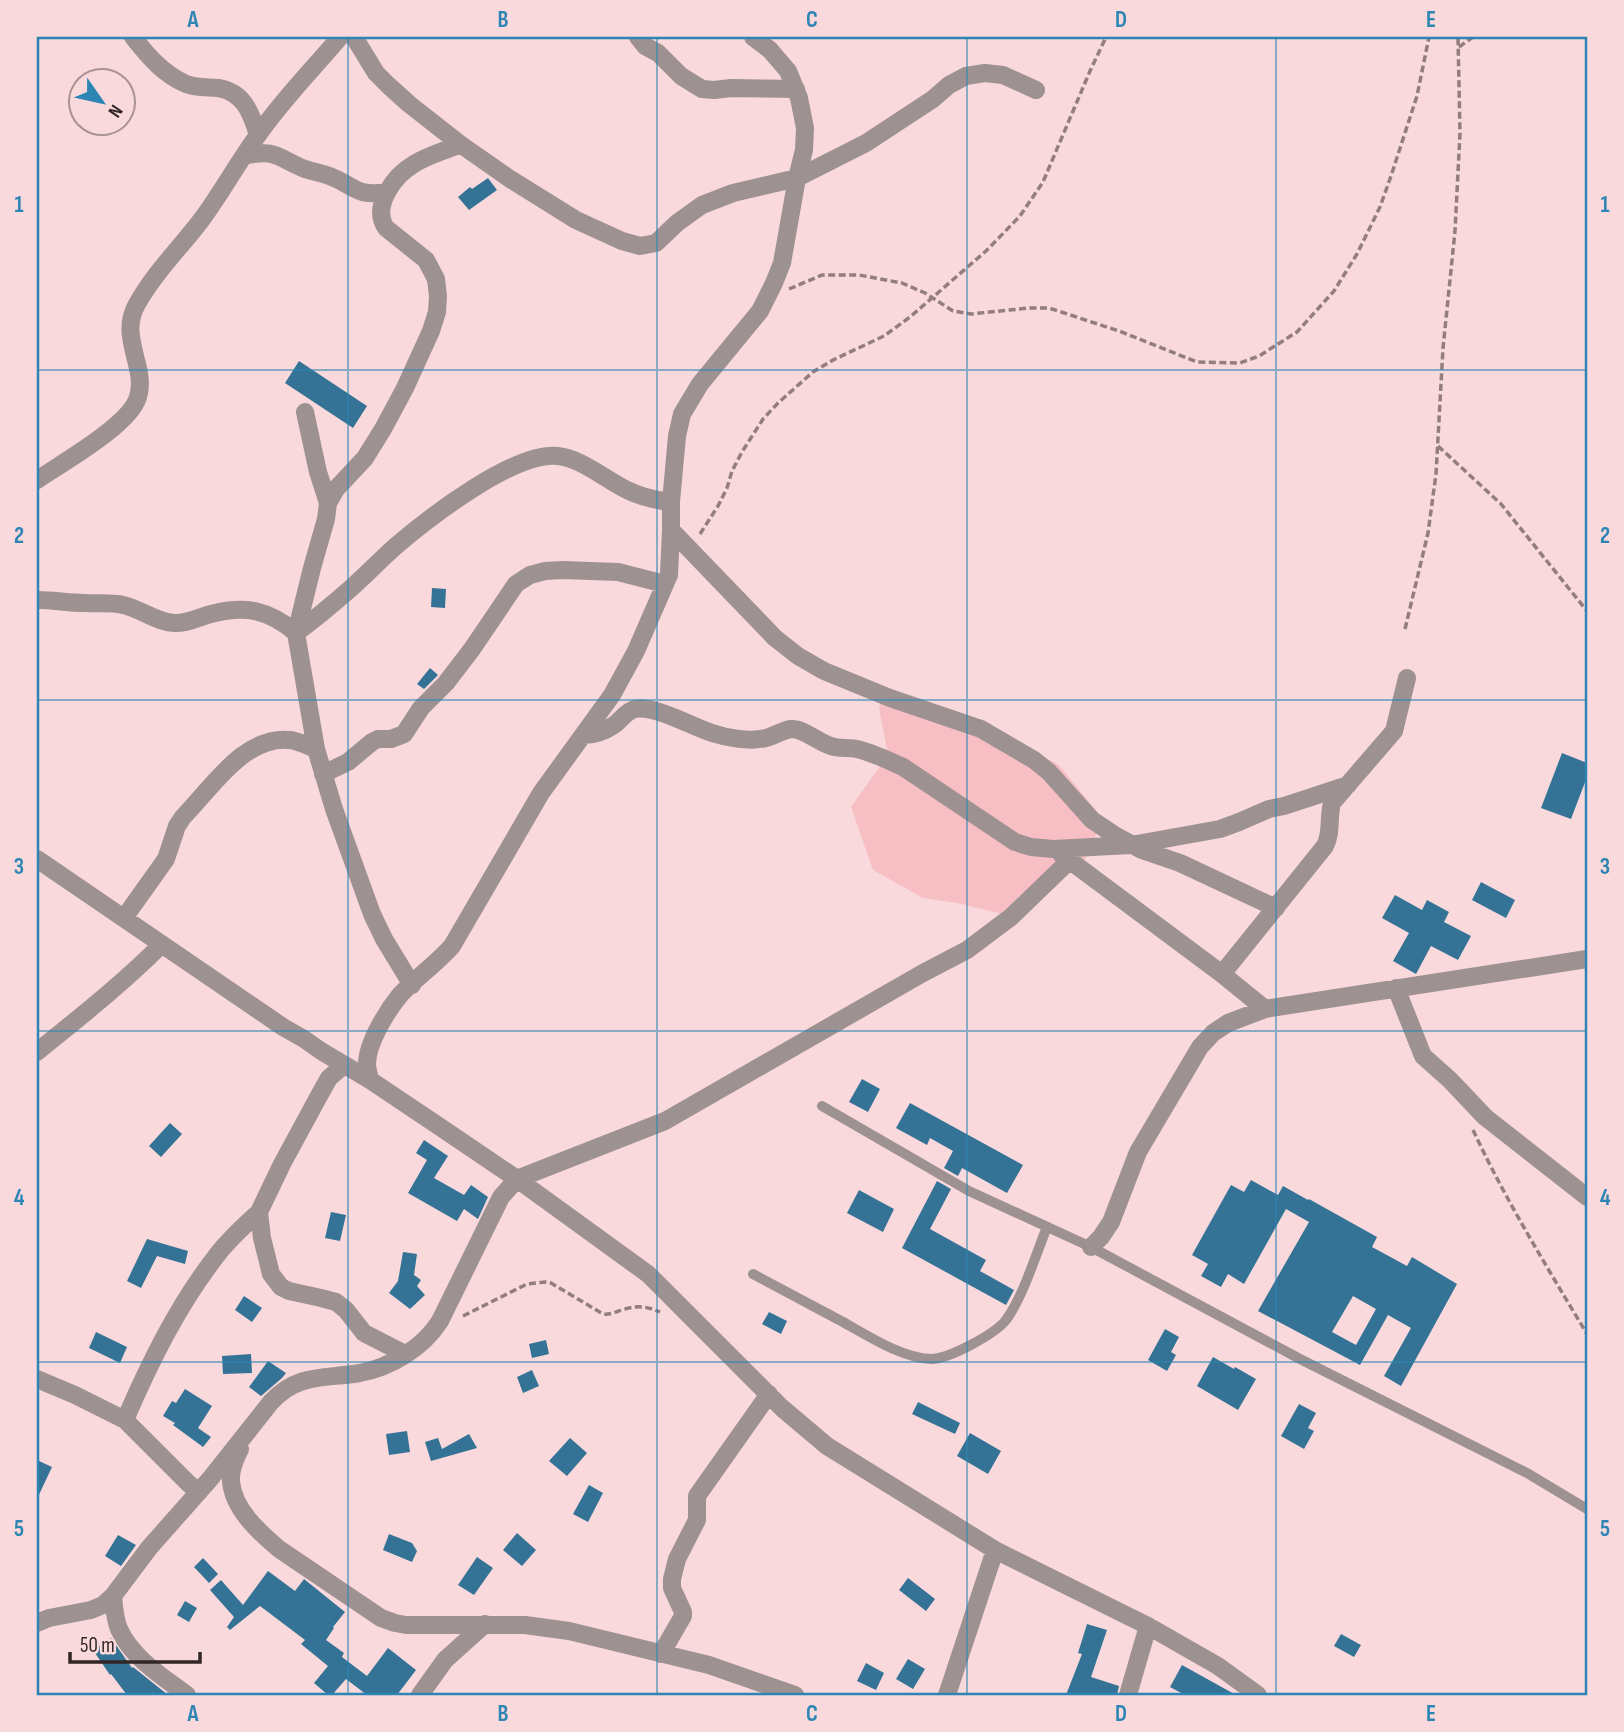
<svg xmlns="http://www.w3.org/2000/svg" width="1624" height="1732" font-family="'Sofia Sans Condensed',sans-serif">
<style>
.green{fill:#f7bfc4}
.building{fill:#347396;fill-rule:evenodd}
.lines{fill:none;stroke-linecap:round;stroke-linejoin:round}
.path{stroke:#937d7f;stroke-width:3.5;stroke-dasharray:7 3.5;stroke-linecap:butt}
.service{stroke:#9e9192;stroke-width:10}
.minor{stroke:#9e9192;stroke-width:18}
.grid{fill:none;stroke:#2c85b3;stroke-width:2;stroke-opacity:0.55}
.neatline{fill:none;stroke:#2c85b3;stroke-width:2.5}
.grid-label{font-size:23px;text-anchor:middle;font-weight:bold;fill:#2c85b3}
</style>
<rect width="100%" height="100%" fill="#f9d9dc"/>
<!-- green -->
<path class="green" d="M 881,703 L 970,717 L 1059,765 L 1099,814 L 1098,831 L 1082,866 L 1055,876 L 1011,916 L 957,903 L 923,898 L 873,870 L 851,807 L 888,755 L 879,708 Z"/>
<!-- building -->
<path class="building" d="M 488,178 L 497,190 L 469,210 L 458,197 L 470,187 L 472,189 Z
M 299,361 L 367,406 L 353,428 L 285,383 Z
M 432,588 L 446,589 L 445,608 L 431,607 Z
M 430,668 L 438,675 L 424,689 L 417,684 Z
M 1562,753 L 1587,763 L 1587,777 L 1571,819 L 1541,808 Z
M 1481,882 L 1515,900 L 1506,918 L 1472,900 Z
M 1395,895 L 1422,910 L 1427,900 L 1449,912 L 1444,922 L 1471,936 L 1458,960 L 1431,946 L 1416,974 L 1393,961 L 1409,933 L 1382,918 Z
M 862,1079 L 880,1089 L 868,1112 L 849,1102 Z
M 910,1103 L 1023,1165 L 1007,1193 L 962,1168 L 958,1176 L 944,1168 L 953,1151 L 930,1138 L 927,1145 L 896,1128 Z
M 170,1123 L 182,1134 L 161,1157 L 149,1146 Z
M 424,1140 L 448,1156 L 434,1178 L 464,1195 L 471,1185 L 488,1197 L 478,1219 L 464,1209 L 457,1221 L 408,1193 L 427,1160 L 416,1153 Z
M 1251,1180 L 1278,1195 L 1283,1186 L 1308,1200 L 1309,1199 L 1377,1237 L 1372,1247 L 1407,1266 L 1412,1257 L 1457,1284 L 1401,1386 L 1384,1376 L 1411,1328 L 1388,1315 L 1360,1365 L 1258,1311 L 1309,1222 L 1286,1209 L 1244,1284 L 1228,1274 L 1221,1287 L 1201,1276 L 1208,1264 L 1192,1255 L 1231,1185 L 1244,1192 ZM 1353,1296 L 1376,1309 L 1356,1345 L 1332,1332 Z
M 937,1181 L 951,1189 L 930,1229 L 986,1260 L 980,1271 L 1014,1290 L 1006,1305 L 902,1248 Z
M 859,1190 L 894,1209 L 883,1232 L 847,1213 Z
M 331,1212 L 346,1215 L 340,1241 L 325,1238 Z
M 147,1239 L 188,1251 L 185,1264 L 157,1256 L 141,1288 L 127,1281 Z
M 403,1252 L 417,1254 L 414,1275 L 421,1280 L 417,1286 L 425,1295 L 410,1309 L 389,1293 L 398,1281 Z
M 244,1296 L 262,1308 L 252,1322 L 235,1310 Z
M 769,1312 L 787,1321 L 781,1334 L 762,1324 Z
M 1165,1329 L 1179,1337 L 1171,1352 L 1176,1355 L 1167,1371 L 1148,1360 Z
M 96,1332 L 127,1347 L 120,1363 L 89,1348 Z
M 546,1340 L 549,1354 L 532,1358 L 529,1344 Z
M 251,1354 L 252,1373 L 223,1374 L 222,1356 Z
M 1213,1357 L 1234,1369 L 1235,1367 L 1256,1379 L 1238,1410 L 1197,1386 Z
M 268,1361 L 286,1373 L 282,1378 L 261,1396 L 249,1387 Z
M 532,1370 L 539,1386 L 523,1393 L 517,1377 Z
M 185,1389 L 212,1406 L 198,1428 L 211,1437 L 203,1447 L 173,1425 L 175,1423 L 163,1416 L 172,1401 L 176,1403 Z
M 918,1402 L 960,1423 L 955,1434 L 912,1414 Z
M 1299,1404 L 1316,1413 L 1308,1428 L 1314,1431 L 1304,1449 L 1281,1436 Z
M 407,1431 L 410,1452 L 389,1455 L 386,1434 Z
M 970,1433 L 1001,1451 L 988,1474 L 957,1456 Z
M 469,1434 L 477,1448 L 431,1461 L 425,1442 L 438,1438 L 442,1449 Z
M 570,1438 L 587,1453 L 567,1476 L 549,1461 Z
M 37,1460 L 52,1467 L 37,1499 Z
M 589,1485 L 603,1493 L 588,1522 L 573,1514 Z
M 517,1533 L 536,1550 L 522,1566 L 503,1550 Z
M 389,1534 L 412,1543 L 417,1551 L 412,1562 L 383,1550 Z
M 118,1535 L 136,1545 L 121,1566 L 105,1556 Z
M 477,1557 L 493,1568 L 474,1595 L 458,1585 Z
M 203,1558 L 218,1574 L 209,1583 L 194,1567 Z
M 268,1571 L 295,1591 L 304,1579 L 345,1612 L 333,1627 L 334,1628 L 326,1640 L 344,1653 L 342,1657 L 367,1676 L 388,1648 L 416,1670 L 397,1695 L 367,1695 L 346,1679 L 332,1695 L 328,1695 L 314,1683 L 328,1666 L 301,1644 L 305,1640 L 260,1606 L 230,1630 L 227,1627 L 234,1617 L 210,1590 L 221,1580 L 243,1605 Z
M 908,1578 L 935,1599 L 926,1611 L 899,1590 Z
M 185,1601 L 197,1608 L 189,1622 L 177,1615 Z
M 1087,1624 L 1107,1630 L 1091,1677 L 1119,1686 L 1117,1695 L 1066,1695 L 1082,1654 L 1078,1653 Z
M 1341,1634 L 1361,1645 L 1354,1657 L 1334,1646 Z
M 111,1638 L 132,1668 L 133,1667 L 168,1695 L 127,1695 L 111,1674 L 110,1675 L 93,1650 Z
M 908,1659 L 925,1669 L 913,1689 L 896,1679 Z
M 866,1663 L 884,1673 L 876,1690 L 857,1681 Z
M 1182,1665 L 1236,1695 L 1185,1695 L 1170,1687 Z"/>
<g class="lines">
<!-- path -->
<path class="path" d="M 1459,47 L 1473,37
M 789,289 L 822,275 L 859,275 L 902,283 L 925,293 L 953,311 L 971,314 L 1029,308 L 1049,308 L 1119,331 L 1197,362 L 1240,363 L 1259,356 L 1297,332 L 1334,291 L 1357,254 L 1380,207 L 1391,176 L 1417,96 L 1429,37
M 1438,446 L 1501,504 L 1587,611
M 700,534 L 718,506 L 727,488 L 732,471 L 742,452 L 763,419 L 778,403 L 813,372 L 833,360 L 884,336 L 910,317 L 986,251 L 1020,216 L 1043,182 L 1090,71 L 1106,37
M 1405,629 L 1428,533 L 1436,474 L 1443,348 L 1455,231 L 1460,133 L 1458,37
M 1473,1130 C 1506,1201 1547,1267 1587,1334
M 463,1316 L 527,1284 L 545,1282 L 551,1283 L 603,1314 C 611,1315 617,1311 625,1309 C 638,1305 649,1307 660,1312"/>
<!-- service -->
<path class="service" d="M 822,1106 L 969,1191 L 1091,1247 L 1300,1359 L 1527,1473 L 1587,1509
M 753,1274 C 783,1290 813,1306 843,1322 C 868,1336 902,1358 931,1359 C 949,1359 995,1334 1006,1320 C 1023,1297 1036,1254 1047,1227"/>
<!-- minor -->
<path class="minor" d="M 133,37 C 148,56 163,74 186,84 C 197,88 206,87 218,88 C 244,92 251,113 258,135
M 354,37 L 376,73 L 388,85 L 409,104 L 460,144 L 510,179 L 576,220 L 622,241 L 640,246 L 656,243 L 677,223 L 702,205 L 733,193 L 797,178 L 866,143 L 933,99 L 949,85 L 966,76 L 985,73 L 1003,75 L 1036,90
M 638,37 L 645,46 L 658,53 L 681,76 L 702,89 L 714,90 L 731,88 L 796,89
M 244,156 C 277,148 277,158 305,169 C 314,172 323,173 332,177 C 356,187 357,197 387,192
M 305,412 L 318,472 L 328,503
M 37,480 C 62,463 130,425 138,397 C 142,384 139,372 136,360 C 131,340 126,323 137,304 C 154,273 181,247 202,219 C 222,192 238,162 258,135 C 282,100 313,69 340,37
M 671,530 L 775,638 L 798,656 L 824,671 L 890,698 L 981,729 L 1034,760 L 1049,772 L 1092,820 L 1116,836 L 1142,850 L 1180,863 L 1276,908
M 37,600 C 53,600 69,603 85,603 C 98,604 111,602 123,605 C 141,609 156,622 174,623 C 187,624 199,617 211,614 C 246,605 269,610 296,633 C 315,619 333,604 350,589 C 366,575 381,559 397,545 C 430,517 515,451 558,456 C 580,458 605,479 625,489 C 640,497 654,500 671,502
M 584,735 C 594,735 605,731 614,725 C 621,720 626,711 635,709 C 655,705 693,727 712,733 C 727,738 750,742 766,738 C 774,736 783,730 791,729 C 803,728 819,743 831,746 C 839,749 849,747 857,749 C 873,753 888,760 903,767 L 1015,842 L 1031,847 L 1053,849 L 1131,845 L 1220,829 L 1239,822 L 1269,809 L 1284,806 L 1348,785
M 323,774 L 348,762 L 372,742 L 378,739 L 391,739 L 404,734 L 421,708 L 446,683 L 472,649 L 516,584 L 530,575 L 545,571 L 563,570 L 618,572 L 665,584
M 1061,854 L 1222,974 L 1265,1009
M 37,859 L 283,1027 L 304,1039 L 321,1051 L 370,1080 L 449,1133 L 517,1179 L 648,1274 L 782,1408 L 827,1446 L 995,1550 L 1148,1626 L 1218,1666 L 1258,1695
M 124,918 L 166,859 L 177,826 L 183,817 C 211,789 244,735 290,740 C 299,741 308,746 316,749
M 1222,974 L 1325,846 C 1332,833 1328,817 1332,803 L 1394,731 L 1407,678
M 412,985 L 384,939 L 372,914 L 334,809 L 316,749 L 296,633 L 312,568 L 326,519 L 328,503 L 336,489 L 365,458 L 383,429 L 405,388 L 431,331 L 437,312 L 438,296 L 436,279 L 426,260 L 386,228 C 371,206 395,175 414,164 C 428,155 445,151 460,144
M 1396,988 L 1423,1056 L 1450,1080 L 1485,1117 L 1587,1197
M 37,1052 C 80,1017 122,984 161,945
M 344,1065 L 329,1078 L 320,1094 L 282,1164 L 259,1212 L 262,1238 L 271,1274 L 281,1287 L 289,1291 L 321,1298 L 336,1302 L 346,1310 L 364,1333 L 405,1354
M 370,1080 C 369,1074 367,1069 367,1064 C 367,1043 387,1011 400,995 C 416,978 436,964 452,946 L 541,793 L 612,695 L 636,651 L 669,575 L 671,530 L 671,502 L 677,436 L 682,414 L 700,384 L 760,311 L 774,283 L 782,263 L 797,178 L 804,150 L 805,128 L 799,98 L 788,71 L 770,50 L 753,37
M 1091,1247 L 1101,1237 L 1111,1222 L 1138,1152 L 1200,1047 L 1213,1033 L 1228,1023 L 1265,1009 L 1587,959
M 37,1379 L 75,1395 L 125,1420 L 189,1484 L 199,1492
M 125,1420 C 150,1362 178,1305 217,1255 C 229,1239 244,1226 259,1212
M 240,1449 C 235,1459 230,1470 231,1481 C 233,1509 259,1532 279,1549 L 381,1618 L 395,1623 L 406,1625 L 525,1625 L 569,1631 L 709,1665 L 795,1695
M 113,1596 C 114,1607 115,1620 119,1629 C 132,1658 163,1677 187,1695
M 37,1623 L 49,1618 L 91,1610 L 103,1605 L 113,1596 L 149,1548 L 210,1479 L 271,1402 C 298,1373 324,1379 360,1373 C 391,1367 423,1348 440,1321 L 501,1197 L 517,1179 L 665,1121 L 923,973 L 967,950 L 1011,917 L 1070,860
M 661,1654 L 683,1616 L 683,1612 L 672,1588 L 672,1579 L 677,1559 L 697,1520 L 697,1496 L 769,1394
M 420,1695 L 445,1660 L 485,1624
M 947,1695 L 995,1550
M 1128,1695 L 1148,1626"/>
</g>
<!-- grid -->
<path class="grid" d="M 348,37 L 348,1695M 657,37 L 657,1695M 967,37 L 967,1695M 1276,37 L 1276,1695M 37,370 L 1587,370M 37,700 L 1587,700M 37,1031 L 1587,1031M 37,1362 L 1587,1362"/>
<!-- border -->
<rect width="1624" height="1732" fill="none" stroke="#f9d9dc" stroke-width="77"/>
<!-- north arrow -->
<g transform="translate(102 102) rotate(124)"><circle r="33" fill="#f9d9dc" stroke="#a99194" stroke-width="2"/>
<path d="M0-5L12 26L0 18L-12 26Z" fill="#2c85b3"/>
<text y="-10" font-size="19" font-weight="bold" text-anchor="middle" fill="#322627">N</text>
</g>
<!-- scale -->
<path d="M70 1652v10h130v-10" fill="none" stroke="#322627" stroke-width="3.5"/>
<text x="80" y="1652" font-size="21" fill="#322627" stroke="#f9d9dc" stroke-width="5" paint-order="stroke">50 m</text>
<rect x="38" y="38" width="1548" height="1656" class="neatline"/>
<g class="grid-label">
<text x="193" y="27">A</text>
<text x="503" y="27">B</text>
<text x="812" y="27">C</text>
<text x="1121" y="27">D</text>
<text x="1431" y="27">E</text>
<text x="19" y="212">1</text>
<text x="1605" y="212">1</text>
<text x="19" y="543">2</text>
<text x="1605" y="543">2</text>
<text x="19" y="874">3</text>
<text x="1605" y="874">3</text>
<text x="19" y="1205">4</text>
<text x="1605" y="1205">4</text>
<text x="19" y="1536">5</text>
<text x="1605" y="1536">5</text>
<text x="193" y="1721">A</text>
<text x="503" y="1721">B</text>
<text x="812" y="1721">C</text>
<text x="1121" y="1721">D</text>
<text x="1431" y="1721">E</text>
</g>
</svg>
